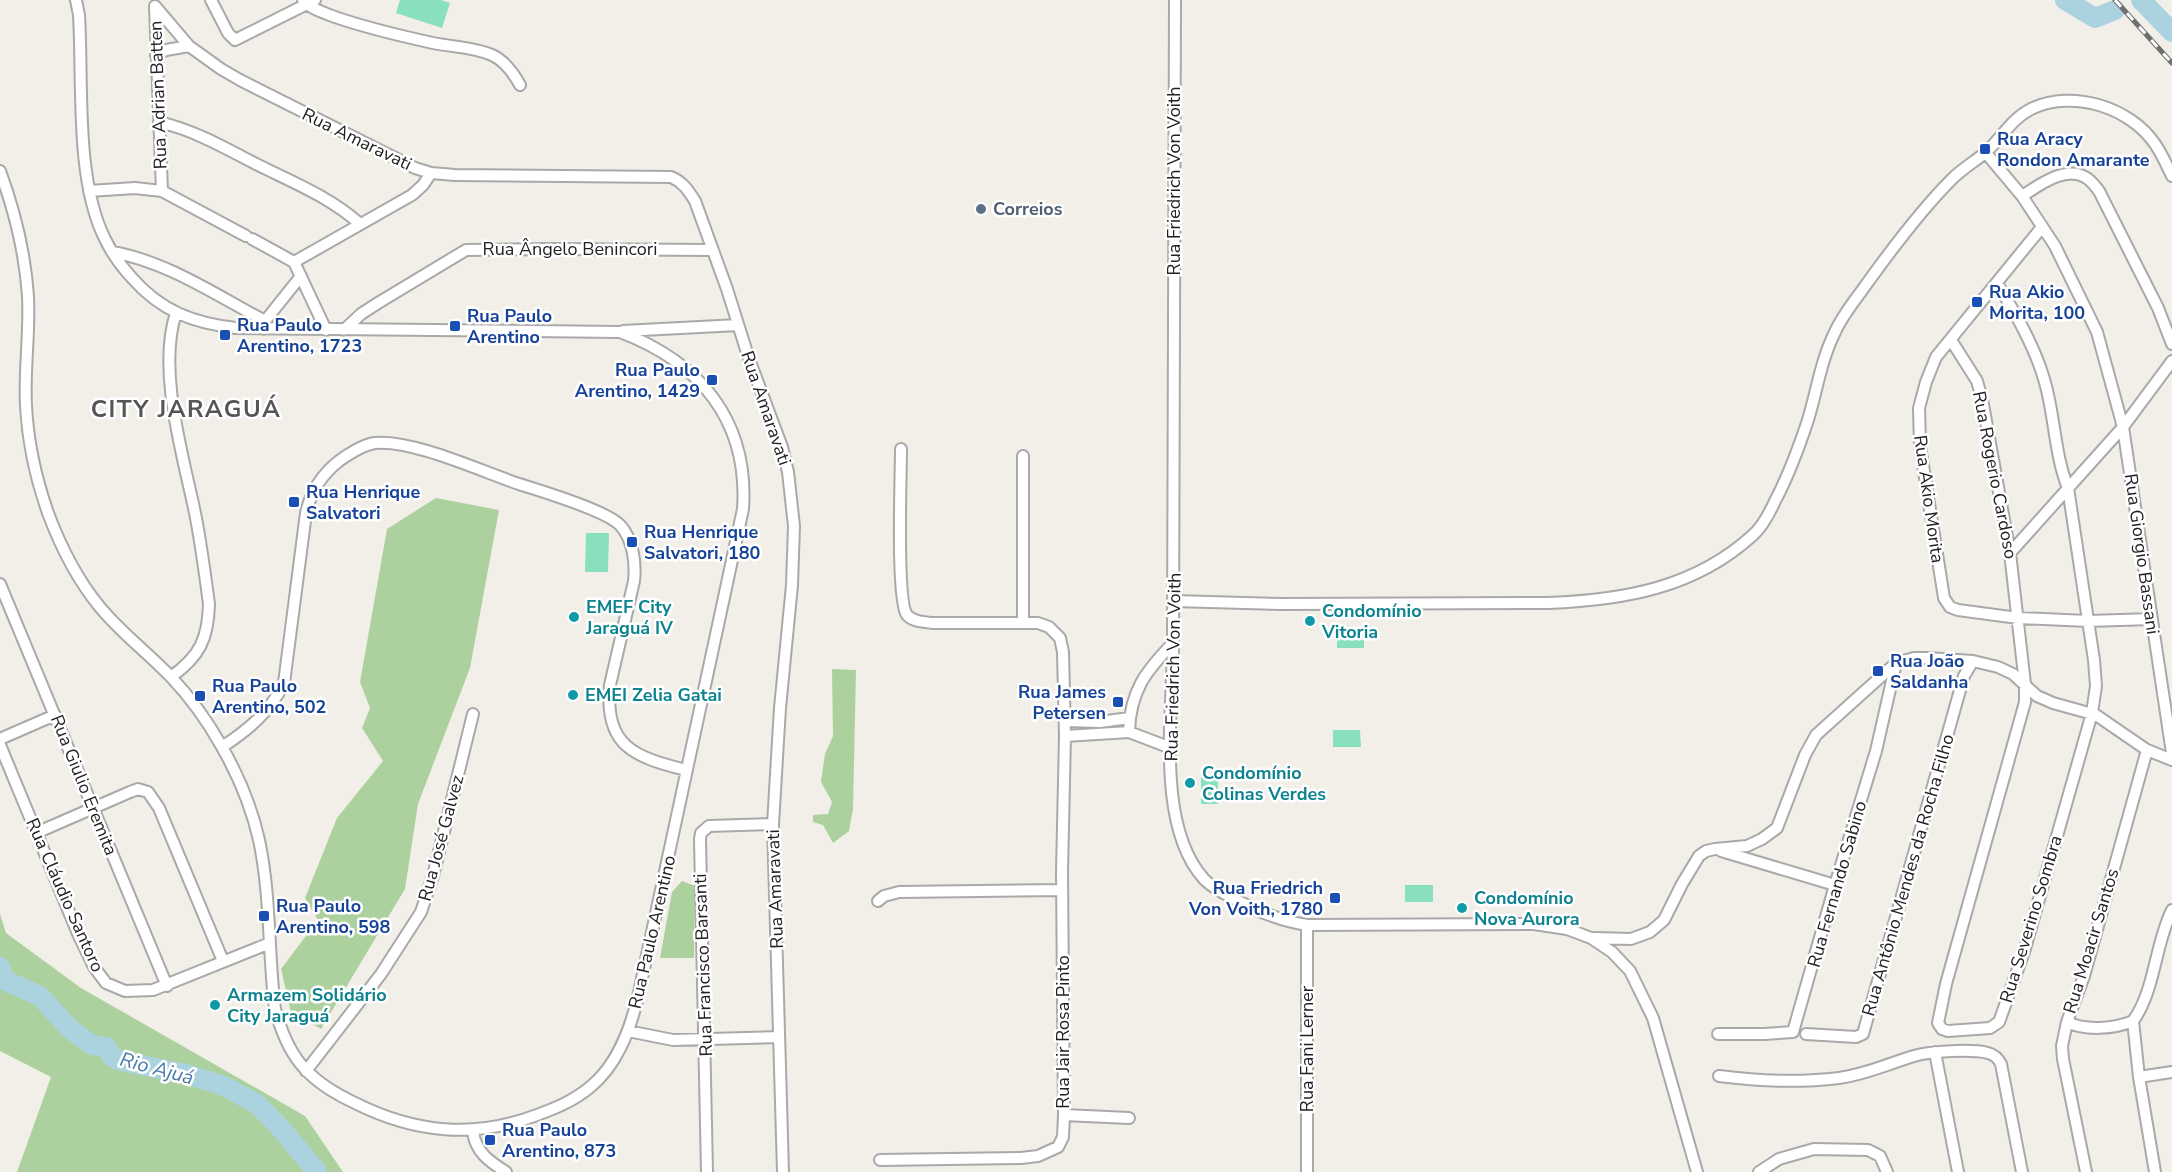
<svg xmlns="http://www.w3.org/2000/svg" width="2172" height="1172" font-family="'Nunito Sans',sans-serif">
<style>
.forest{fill:#add19e}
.pitch{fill:#88e0be}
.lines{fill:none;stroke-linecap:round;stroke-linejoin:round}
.river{stroke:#aad3df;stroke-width:20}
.street-casing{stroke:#a9a9a9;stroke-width:14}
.street{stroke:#fff;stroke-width:10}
.rail-casing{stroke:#707070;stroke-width:5}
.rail{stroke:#fff;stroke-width:3;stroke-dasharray:9;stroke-linecap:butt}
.transit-dot{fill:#1a4fb4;stroke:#fff;stroke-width:2}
.service-dot{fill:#5c6f8a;stroke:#fff;stroke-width:2}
.culture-dot{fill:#0f9aa8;stroke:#fff;stroke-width:2}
.labels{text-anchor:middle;stroke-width:5;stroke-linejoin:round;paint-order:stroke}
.street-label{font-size:18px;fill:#222;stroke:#fff}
.transit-label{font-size:18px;font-weight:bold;fill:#164399;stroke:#fff;text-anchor:start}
.service-label{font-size:18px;font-weight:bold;fill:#4e5e75;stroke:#fff;text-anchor:start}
.culture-label{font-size:18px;font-weight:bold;fill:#0d838f;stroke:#fff;text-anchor:start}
.water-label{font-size:20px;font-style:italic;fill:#4a7aab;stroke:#fff}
.district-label{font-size:24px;font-weight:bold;letter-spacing:1.5px;fill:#555;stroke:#fff}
</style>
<rect width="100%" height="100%" fill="#f2efe9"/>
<!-- forest -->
<path class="forest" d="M 436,498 L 499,510 L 470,668 L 418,804 L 405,889 L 321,1029 L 291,1012 L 281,969 L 318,920 L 305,898 L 337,818 L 383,761 L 362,728 L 370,708 L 360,682 L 387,529 Z
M 832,669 L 856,670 L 853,809 L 849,831 L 833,843 L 823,825 L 813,822 L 813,815 L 828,814 L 832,802 L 821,782 L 825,754 L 833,736 Z
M 682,881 L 695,886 L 694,958 L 660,958 L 672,892 Z
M 0,914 L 6,933 L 81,988 L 305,1116 L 343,1172 L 17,1172 L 51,1077 L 0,1051 Z"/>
<!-- pitch -->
<path class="pitch" d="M 400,0 L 441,0 L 450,3 L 442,28 L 396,13 Z
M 586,533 L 609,533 L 608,572 L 585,572 Z
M 1337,631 L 1364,631 L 1364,648 L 1337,648 Z
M 1333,730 L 1360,730 L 1361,747 L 1333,747 Z
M 1201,777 L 1218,777 L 1218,804 L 1201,804 Z
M 1405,885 L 1433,885 L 1433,902 L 1405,902 Z"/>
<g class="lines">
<!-- river -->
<path class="river" d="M 2065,0 L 2095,18 L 2115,10
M 2141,0 L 2172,32
M 0,967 L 4,980 L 40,996 L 70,1029 L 92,1045 L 106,1047 L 111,1056 L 121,1061 L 186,1074 L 224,1086 L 257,1104 L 278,1125 L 317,1172"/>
<!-- street casing -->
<g class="street-casing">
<path id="street" d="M 211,0 L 228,33 L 235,40 L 315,0
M 303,0 C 310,9 325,13 335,17 C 367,28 401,36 433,43 C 453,47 474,47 492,55 C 505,61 513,72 520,85
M 1175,0 L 1173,643 C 1173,711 1155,825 1204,879 C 1212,888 1227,895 1238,901 C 1261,913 1282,921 1307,925 L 1534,924 L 1567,929 L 1591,938 L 1612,952 L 1630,971 L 1653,1018 L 1697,1172
M 155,6 L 189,46 L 221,69 L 240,80 L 415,168 L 431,173 L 455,175 L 671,177 C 683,182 688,190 695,201 L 727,289 L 749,359 L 782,447 L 788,472 L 794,526 L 792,585 L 780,708 L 773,824 L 783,1172
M 155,6 L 162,191
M 156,55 L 166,50 L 189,46
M 159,122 C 194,130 225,148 256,164 C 292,182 330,197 360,224
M 1986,153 L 2022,196 L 2055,246 L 2097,332 L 2123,427 L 2172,753
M 0,171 C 15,212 25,252 28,296 C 30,333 24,369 26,406 C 28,443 36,479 48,513 C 60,545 77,579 99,606 C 120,632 147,652 171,677 C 190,697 208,722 222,747 C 238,775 252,809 259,840 C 271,896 268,953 275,1009 C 281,1031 290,1054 306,1070 C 319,1084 338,1095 355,1103 C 415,1133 474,1139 537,1115 C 556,1108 573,1101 589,1088 C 617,1066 630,1030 638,997 L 743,509 C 749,421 700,362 620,332 L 236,328 C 193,323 161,311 132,278 C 121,266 111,252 104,237 C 75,177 83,82 79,15 L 76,0
M 89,191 L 135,188 L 162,191 L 246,236
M 2022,196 C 2038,186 2065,165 2085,177 C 2091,180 2095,186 2099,191 L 2158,308 L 2172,344
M 2042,227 L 1936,357 L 1926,382 L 1919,408 L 1920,446 L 1944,598 L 1950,607 L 1958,610 L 2018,618 L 2088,621 L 2152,619
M 252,239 L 294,262 L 326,330
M 112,252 C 166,261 216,295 265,321 L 264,329
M 294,262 L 412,195 L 423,185 L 431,173
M 265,321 L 301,276
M 344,330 L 361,314 L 378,303 L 466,250 L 550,249 L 713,250
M 623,331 L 738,325
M 1951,340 L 1977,381 L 1982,399 L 2010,553 L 2025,684 L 2025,702 L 1946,984 L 1938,1023 L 1942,1029 L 1948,1031 L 1990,1028 L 1999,1022 L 2024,952 L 2092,713 L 2096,686 L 2094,660 L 2068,488 C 2054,453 2055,415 2044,379 C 2034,345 2015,313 1997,283
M 2010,553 L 2123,427 L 2172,361
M 0,584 L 167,986
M 1173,601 L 1283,604 L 1548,603 C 1624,600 1695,588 1753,535 C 1762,527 1770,512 1775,501 C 1789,475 1799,447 1808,420 C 1817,390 1821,360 1835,332 C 1843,314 1857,298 1868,282 C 1894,246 1921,210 1952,179 C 1962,169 1974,162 1985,153 C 2001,139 2011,119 2031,109 C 2072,89 2130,107 2155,144 C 2162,154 2167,166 2172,176
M 1023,622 L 1023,456
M 171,677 C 200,656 208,639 209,604 C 205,574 201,543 195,513 C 183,455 157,370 176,313
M 1065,721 L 1100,722 L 1129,718
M 1129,732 C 1130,691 1146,671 1173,643
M 1065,736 L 1129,732 L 1171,748
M 0,739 L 55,715
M 0,745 L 79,936 L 94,967 L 106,983 L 125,991 L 153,990 L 270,943
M 222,747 C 248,730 270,712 284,683 L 306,513 C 311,491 321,475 339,461 C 350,453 362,445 375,443 C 412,439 483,472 519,484 C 541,491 605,510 620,525 C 633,539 636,563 634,581 L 610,685 C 604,747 635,757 686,770
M 2147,750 L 2084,976 L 2067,1022 C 2085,1031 2114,1029 2133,1021 C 2155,991 2155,944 2172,910
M 36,833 L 130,792 L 138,789 L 148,792 L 159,808 L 223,961
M 1721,851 L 1835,885
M 878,901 L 884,896 L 899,892 L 1062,890
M 1307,925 L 1307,1172
M 1594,938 L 1631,939 L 1650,932 L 1664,920 L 1682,884 L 1699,856 L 1706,851 L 1715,849 L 1747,846 L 1762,839 L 1777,828 L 1805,755 L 1816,735 L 1896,663 L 1914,658 L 1928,658 L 1973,661 L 1998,667 L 2013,674 L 2037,696 L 2053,703 L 2096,715 L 2147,750 L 2172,760
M 2133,1021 L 2139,1077 L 2155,1172
M 2067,1022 L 2062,1046 L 2063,1059 L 2086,1172
M 628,1031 L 673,1040 L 778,1037
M 1718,1034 L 1764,1034 L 1793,1032 L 1835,885 L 1876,751 L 1896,663
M 1806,1034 L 1856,1037 L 1863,1034 L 1964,676 L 1973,661
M 1935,1052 L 1958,1172
M 306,1071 L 381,974 L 421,912 L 433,876 L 473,714
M 1719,1076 C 1758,1081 1799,1083 1839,1078 C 1868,1074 1887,1064 1914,1056 C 1930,1051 1972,1049 1988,1053 C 1995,1055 1998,1058 2001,1064 L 2022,1172
M 2139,1077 L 2172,1072
M 1064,1115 L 1129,1118
M 473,1131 C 475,1152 490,1162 506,1172
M 880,1160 L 1021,1158 L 1038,1156 L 1058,1147 L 1063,1137 L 1064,1115 L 1062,872 L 1065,736 L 1063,652 L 1060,638 L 1049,627 L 1038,623 L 933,623 C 924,622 913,622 907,615 C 896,600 901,475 901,449
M 707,1172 L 700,839 L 701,833 L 709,826 L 773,824
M 1759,1172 L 1779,1159 L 1814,1149 L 1868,1150 L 1880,1156 L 1887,1172"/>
</g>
<!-- street -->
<use href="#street" class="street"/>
<!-- rail casing -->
<g class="rail-casing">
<path id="rail" d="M 2115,0 L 2172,63"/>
</g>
<!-- rail -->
<use href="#rail" class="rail"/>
</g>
<!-- markers -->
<g class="transit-dot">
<rect x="1979" y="143" width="12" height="12" rx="3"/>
<rect x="1971" y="296" width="12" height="12" rx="3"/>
<rect x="449" y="320" width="12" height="12" rx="3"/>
<rect x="219" y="329" width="12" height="12" rx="3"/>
<rect x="706" y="374" width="12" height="12" rx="3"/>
<rect x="288" y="496" width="12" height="12" rx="3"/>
<rect x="626" y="536" width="12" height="12" rx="3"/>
<rect x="1872" y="665" width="12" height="12" rx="3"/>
<rect x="194" y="690" width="12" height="12" rx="3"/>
<rect x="1112" y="696" width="12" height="12" rx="3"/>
<rect x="1329" y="892" width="12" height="12" rx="3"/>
<rect x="258" y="910" width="12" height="12" rx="3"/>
<rect x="484" y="1134" width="12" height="12" rx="3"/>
</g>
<circle class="service-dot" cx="981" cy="209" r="6"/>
<g class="culture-dot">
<circle cx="574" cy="617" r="6"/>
<circle cx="1310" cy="621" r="6"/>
<circle cx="573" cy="695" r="6"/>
<circle cx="1190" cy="783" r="6"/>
<circle cx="1462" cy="908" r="6"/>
<circle cx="215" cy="1005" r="6"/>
</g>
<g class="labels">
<!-- street labels -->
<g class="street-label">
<text transform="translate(158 95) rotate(-92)" y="6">Rua Adrian Batten</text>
<text transform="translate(357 139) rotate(26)" y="6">Rua Amaravati</text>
<text transform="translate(1174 181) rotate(-90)" y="6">Rua Friedrich Von Voith</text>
<text x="570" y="255">Rua Ângelo Benincori</text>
<text transform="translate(766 408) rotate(71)" y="6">Rua Amaravati</text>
<text transform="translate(1995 475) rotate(79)" y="6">Rua Rogerio Cardoso</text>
<text transform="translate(1929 499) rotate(82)" y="6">Rua Akio Morita</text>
<text transform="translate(2142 554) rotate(82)" y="6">Rua Giorgio Bassani</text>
<text transform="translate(1173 667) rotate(-89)" y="6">Rua Friedrich Von Voith</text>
<text transform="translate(84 785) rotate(68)" y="6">Rua Giulio Eremita</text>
<text transform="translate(441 838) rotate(-75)" y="6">Rua José Galvez</text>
<text transform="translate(1908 875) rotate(-74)" y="6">Rua Antônio Mendes da Rocha Filho</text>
<text transform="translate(1837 884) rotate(-74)" y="6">Rua Fernando Sabino</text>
<text transform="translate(775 889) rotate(-92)" y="6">Rua Amaravati</text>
<text transform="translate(65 895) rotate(66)" y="6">Rua Cláudio Santoro</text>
<text transform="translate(2031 919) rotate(-73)" y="6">Rua Severino Sombra</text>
<text transform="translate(652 932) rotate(-77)" y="6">Rua Paulo Arentino</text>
<text transform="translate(2091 941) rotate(-73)" y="6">Rua Moacir Santos</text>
<text transform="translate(703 965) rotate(-92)" y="6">Rua Francisco Barsanti</text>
<text transform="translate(1063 1032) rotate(-90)" y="6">Rua Jair Rosa Pinto</text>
<text transform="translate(1307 1049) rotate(-90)" y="6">Rua Fani Lerner</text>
</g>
<!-- transit labels -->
<g class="transit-label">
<text x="1997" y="145">Rua Aracy<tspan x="1997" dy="21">Rondon Amarante</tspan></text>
<text x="1989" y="298">Rua Akio<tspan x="1989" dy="21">Morita, 100</tspan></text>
<text x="467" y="322">Rua Paulo<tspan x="467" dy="21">Arentino</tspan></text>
<text x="237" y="331">Rua Paulo<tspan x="237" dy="21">Arentino, 1723</tspan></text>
<text x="700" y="376" text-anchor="end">Rua Paulo<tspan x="700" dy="21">Arentino, 1429</tspan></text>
<text x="306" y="498">Rua Henrique<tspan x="306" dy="21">Salvatori</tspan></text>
<text x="644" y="538">Rua Henrique<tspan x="644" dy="21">Salvatori, 180</tspan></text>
<text x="1890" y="667">Rua João<tspan x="1890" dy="21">Saldanha</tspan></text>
<text x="212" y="692">Rua Paulo<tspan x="212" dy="21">Arentino, 502</tspan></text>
<text x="1106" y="698" text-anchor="end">Rua James<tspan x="1106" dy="21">Petersen</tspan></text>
<text x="1323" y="894" text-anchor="end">Rua Friedrich<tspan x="1323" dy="21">Von Voith, 1780</tspan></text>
<text x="276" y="912">Rua Paulo<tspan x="276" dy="21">Arentino, 598</tspan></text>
<text x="502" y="1136">Rua Paulo<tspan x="502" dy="21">Arentino, 873</tspan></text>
</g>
<!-- service labels -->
<g class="service-label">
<text x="993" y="215">Correios</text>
</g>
<!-- culture labels -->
<g class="culture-label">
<text x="586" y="613">EMEF City<tspan x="586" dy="21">Jaraguá IV</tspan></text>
<text x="1322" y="617">Condomínio<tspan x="1322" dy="21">Vitoria</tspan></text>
<text x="585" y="701">EMEI Zelia Gatai</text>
<text x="1202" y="779">Condomínio<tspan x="1202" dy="21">Colinas Verdes</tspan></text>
<text x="1474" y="904">Condomínio<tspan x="1474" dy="21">Nova Aurora</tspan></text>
<text x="227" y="1001">Armazem Solidário<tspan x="227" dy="21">City Jaraguá</tspan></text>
</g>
<!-- water labels -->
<g class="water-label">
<text transform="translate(157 1068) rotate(15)" y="7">Rio Ajuá</text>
</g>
<!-- district labels -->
<g class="district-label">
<text x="186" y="417">CITY JARAGUÁ</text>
</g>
</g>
</svg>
